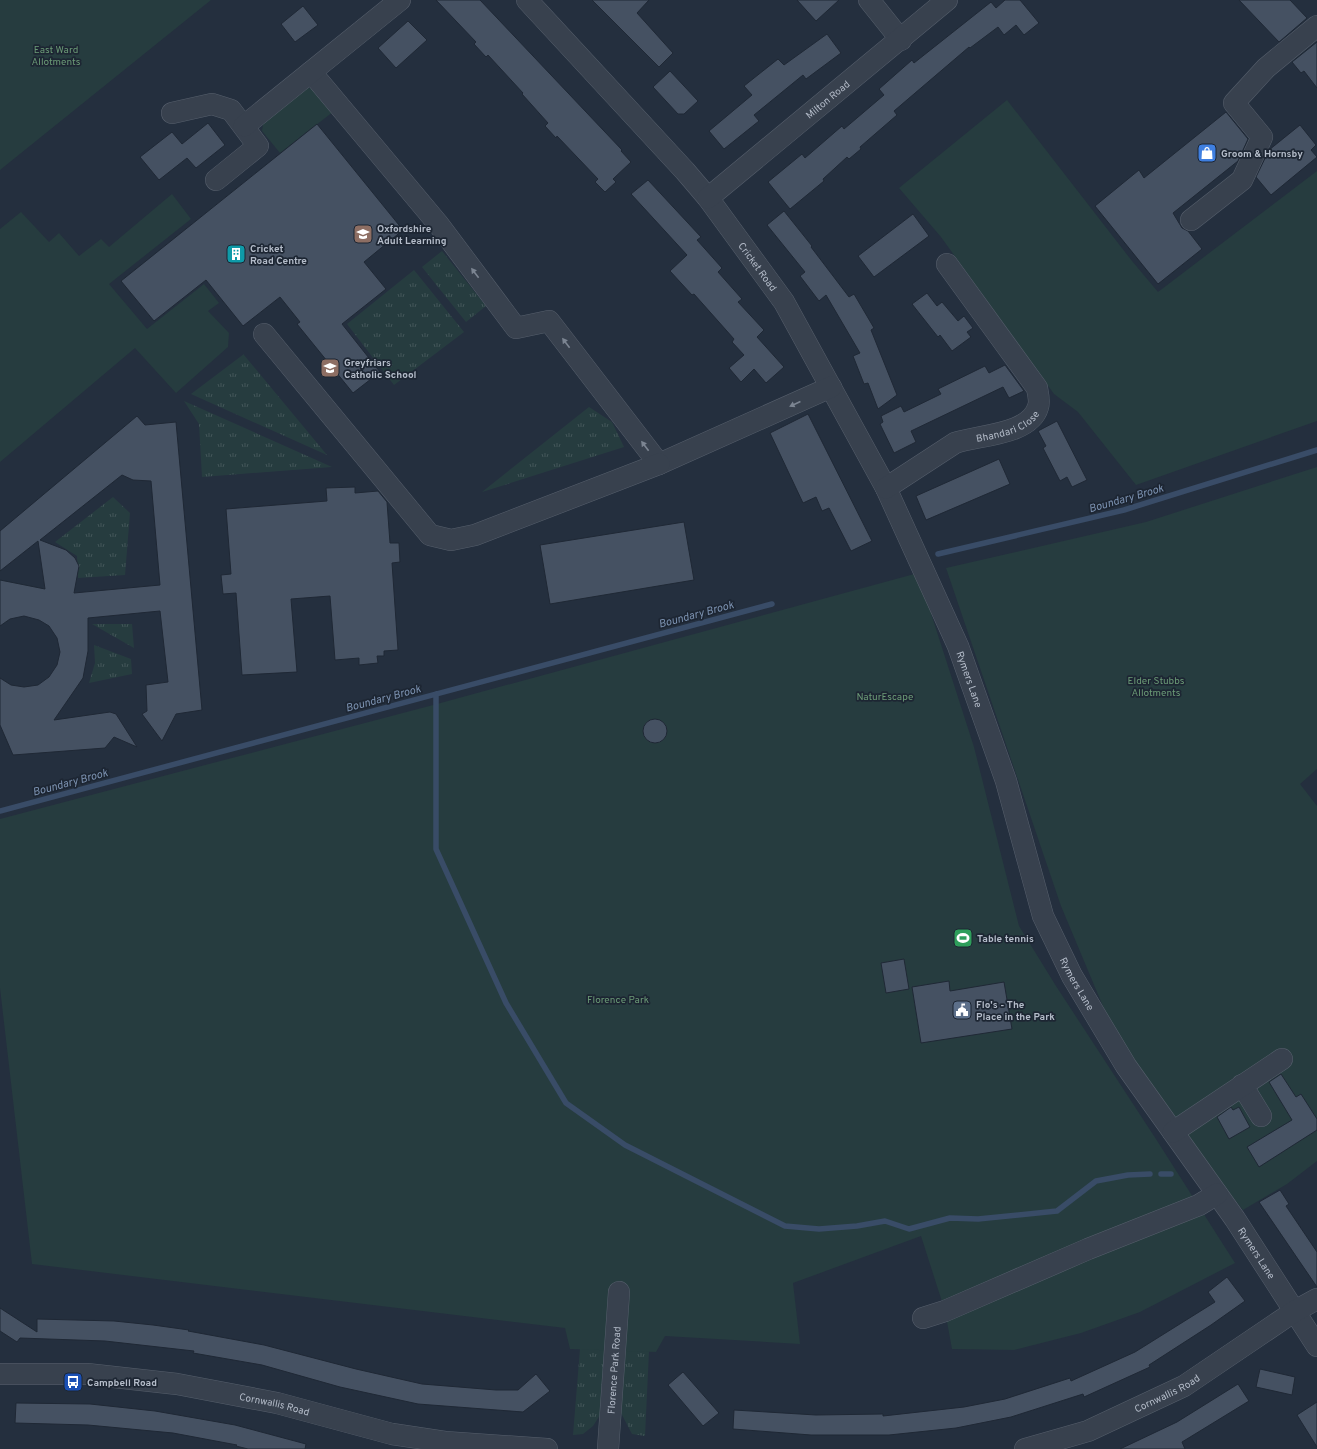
<svg xmlns="http://www.w3.org/2000/svg" width="1317" height="1449" font-family="Overpass,sans-serif">
<style>
.grass{fill:url(#grass-tufts)}
.green{fill:#263c3f}
.lines{fill:none;stroke-linecap:round;stroke-linejoin:round}
.stream{stroke:#394c67;stroke-width:5.5}
.building{fill:#455162;stroke:#1f2835;fill-rule:evenodd}
.minor-casing{stroke:#565f6c;stroke-width:22}
.minor{stroke:#38414e;stroke-width:21}
.oneway{fill:#7c8592}
.labels{text-anchor:middle;stroke-width:3.5;stroke-linejoin:round;paint-order:stroke}
.park-label{font-size:10px;fill:#6b9a76;stroke:#1d2633}
.street-label{font-size:10px;fill:#b4bcc9;stroke:#1d2633}
.poi-label{font-size:10px;font-weight:bold;fill:#b4bcc9;stroke:#1d2633;text-anchor:start}
.water-label{font-size:11px;font-style:italic;fill:#7c92b1;stroke:#1d2633}
</style>
<defs>
<pattern id="grass-tufts" width="24" height="20" patternUnits="userSpaceOnUse"><rect width="24" height="20" fill="#263c3f"/><path d="M3 7l-1-3M5 7V3M7 7l1-3M15 17l-1-3M17 17v-4M19 17l1-3" fill="none" stroke="#435659"/></pattern>
</defs>
<rect width="100%" height="100%" fill="#242f3e"/>
<!-- grass -->
<path class="grass" d="M 442,251 L 486,306 L 466,322 L 422,267 Z
M 414,270 L 464,332 L 394,385 L 347,324 Z
M 244,354 L 244,355 L 327,455 L 191,394 Z
M 184,401 L 332,467 L 202,477 L 199,424 Z
M 589,407 L 612,422 L 624,447 L 482,492 Z
M 113,497 L 130,513 L 125,575 L 78,578 L 77,556 L 55,542 Z
M 92,624 L 132,624 L 134,648 Z
M 94,645 L 131,659 L 132,674 L 89,683 L 95,663 Z
M 580,1349 L 608,1349 L 600,1415 L 593,1426 L 583,1434 L 573,1435 Z
M 625,1350 L 649,1351 L 645,1436 L 632,1434 L 621,1413 Z"/>
<!-- green -->
<path class="green" d="M 0,0 L 211,0 L 0,170 Z
M 308,88 L 316,89 L 338,108 L 280,153 L 262,131 L 264,118 L 300,90 Z
M 1007,100 L 1132,261 L 1158,292 L 1317,171 L 1317,421 L 1136,485 L 1078,412 L 1054,394 L 941,237 L 899,188 Z
M 172,194 L 191,219 L 109,284 L 147,329 L 204,284 L 219,303 L 208,311 L 229,333 L 228,347 L 176,393 L 135,348 L 0,462 L 0,229 L 21,212 L 49,242 L 59,233 L 79,256 L 101,239 L 109,247 Z
M 1317,467 L 1317,769 L 1300,784 L 1317,806 L 1317,1161 L 1287,1184 L 1243,1210 L 1176,1127 L 1110,1023 L 1061,906 L 946,568 L 1146,522 Z
M 918,573 L 974,747 L 1019,926 L 1056,986 L 1154,1136 L 1235,1263 L 1140,1312 L 1081,1333 L 1014,1350 L 952,1349 L 945,1311 L 921,1236 L 793,1283 L 800,1344 L 665,1336 L 656,1352 L 570,1349 L 565,1328 L 32,1264 L 0,988 L 0,819 L 437,704 Z"/>
<g class="lines">
<!-- stream -->
<path class="stream" d="M 938,554 L 1124,510 L 1317,450
M 436,694 L 436,849 L 506,1003 L 566,1103 L 625,1145 L 785,1226 L 819,1229 L 857,1226 L 885,1221 L 909,1229 L 950,1218 L 978,1219 L 1057,1211 L 1096,1181 L 1128,1175 L 1150,1174
M 0,811 L 772,604
M 1161,1174 L 1171,1174"/>
</g>
<!-- building -->
<path class="building" d="M 436,0 L 480,0 L 622,150 L 621,151 L 631,162 L 613,179 L 616,182 L 605,192 L 595,182 L 598,179 L 557,136 L 556,138 L 545,126 L 548,123 L 522,94 L 523,93 L 488,55 L 486,57 L 474,44 L 476,42 Z
M 592,0 L 649,0 L 637,13 L 673,53 L 659,67 Z
M 797,0 L 839,0 L 816,21 Z
M 1005,0 L 1020,0 L 1039,23 L 1024,35 L 1016,25 L 1004,35 L 998,27 L 970,48 L 969,47 L 894,111 L 897,115 L 860,147 L 861,149 L 849,159 L 847,157 L 823,179 L 824,181 L 790,209 L 768,182 L 802,154 L 805,158 L 842,126 L 844,129 L 884,95 L 879,89 L 912,60 L 914,63 L 991,2 L 996,8 Z
M 1239,0 L 1290,0 L 1307,18 L 1279,42 Z
M 303,6 L 318,25 L 295,42 L 281,24 Z
M 408,21 L 427,40 L 396,68 L 378,48 Z
M 827,34 L 841,53 L 806,79 L 803,75 L 754,115 L 759,121 L 724,149 L 709,131 L 752,95 L 744,86 L 778,59 L 784,65 Z
M 1317,42 L 1317,88 L 1304,71 L 1301,73 L 1292,62 Z
M 670,71 L 698,101 L 684,114 L 678,114 L 653,87 Z
M 1226,112 L 1248,139 L 1238,161 L 1173,213 L 1182,228 L 1188,231 L 1202,249 L 1158,284 L 1095,206 L 1139,170 L 1144,178 Z
M 208,123 L 225,145 L 196,168 L 187,158 L 159,180 L 140,157 L 172,132 L 182,144 Z
M 317,124 L 403,230 L 364,262 L 386,289 L 342,324 L 380,372 L 353,393 L 297,324 L 300,322 L 280,297 L 243,326 L 206,280 L 154,321 L 121,281 Z
M 1300,125 L 1316,145 L 1311,150 L 1317,157 L 1271,195 L 1256,177 L 1269,150 Z
M 648,180 L 701,237 L 697,240 L 722,268 L 718,272 L 742,299 L 738,302 L 764,330 L 757,337 L 784,367 L 766,383 L 754,369 L 741,382 L 729,368 L 744,355 L 732,342 L 734,339 L 694,294 L 692,295 L 670,271 L 687,255 L 631,194 Z
M 784,211 L 812,246 L 811,247 L 849,297 L 854,294 L 874,328 L 871,330 L 897,395 L 878,409 L 868,383 L 864,384 L 853,356 L 860,353 L 826,295 L 819,301 L 800,276 L 805,272 L 767,225 Z
M 913,214 L 929,236 L 874,277 L 858,256 Z
M 927,293 L 937,306 L 942,302 L 958,321 L 964,316 L 973,328 L 967,332 L 971,337 L 952,351 L 940,335 L 938,337 L 912,304 Z
M 1005,365 L 1024,391 L 1009,398 L 1003,387 L 911,431 L 916,442 L 894,453 L 880,424 L 883,422 L 881,416 L 901,406 L 904,412 L 941,394 L 938,389 L 985,366 L 989,373 Z
M 808,414 L 872,541 L 851,551 L 829,508 L 822,511 L 816,497 L 803,503 L 770,433 Z
M 137,416 L 145,425 L 176,422 L 202,710 L 176,714 L 162,741 L 142,714 L 147,711 L 146,685 L 168,682 L 160,611 L 88,618 L 88,651 L 83,678 L 54,720 L 110,712 L 116,714 L 137,747 L 114,737 L 105,748 L 13,755 L 0,725 L 0,678 L 11,685 L 24,687 L 38,685 L 49,677 L 57,665 L 60,652 L 57,638 L 49,626 L 39,620 L 24,616 L 10,619 L 0,626 L 0,580 L 45,589 L 38,541 L 0,571 L 0,531 ZM 122,475 L 133,480 L 151,481 L 160,585 L 74,593 L 79,566 L 75,558 L 66,550 L 40,540 Z
M 1057,421 L 1087,480 L 1072,487 L 1067,477 L 1060,481 L 1043,448 L 1046,446 L 1038,431 Z
M 999,459 L 1010,484 L 926,520 L 916,496 Z
M 355,487 L 355,493 L 378,491 L 387,502 L 390,543 L 399,543 L 400,562 L 392,563 L 398,650 L 384,651 L 384,656 L 377,656 L 378,663 L 359,665 L 359,658 L 335,660 L 330,596 L 291,599 L 297,672 L 242,675 L 236,593 L 223,594 L 221,575 L 231,574 L 226,509 L 327,501 L 326,488 Z
M 684,522 L 694,580 L 550,604 L 540,545 Z
M643 731a12 12 0 1 1 24 0a12 12 0 1 1-24 0Z
M 904,959 L 909,989 L 886,993 L 881,963 Z
M 949,981 L 950,991 L 1004,982 L 1012,1029 L 921,1043 L 912,987 Z
M 1281,1074 L 1296,1097 L 1301,1094 L 1317,1119 L 1317,1130 L 1259,1167 L 1247,1147 L 1292,1120 L 1269,1082 Z
M 1231,1107 L 1233,1110 L 1239,1107 L 1250,1127 L 1229,1139 L 1217,1117 Z
M 1280,1190 L 1289,1204 L 1286,1206 L 1317,1252 L 1317,1287 L 1259,1202 Z
M 1227,1277 L 1245,1301 L 1211,1325 L 1149,1365 L 1150,1367 L 1084,1397 L 1083,1394 L 1011,1417 L 956,1428 L 889,1435 L 811,1435 L 733,1429 L 734,1410 L 816,1415 L 883,1414 L 883,1416 L 964,1407 L 1005,1399 L 1070,1378 L 1071,1381 L 1135,1352 L 1215,1302 L 1208,1292 Z
M 0,1308 L 37,1332 L 37,1319 L 114,1321 L 153,1325 L 189,1330 L 188,1331 L 264,1345 L 356,1369 L 422,1384 L 496,1390 L 518,1390 L 536,1374 L 550,1391 L 523,1412 L 418,1404 L 340,1387 L 262,1365 L 193,1353 L 194,1351 L 105,1341 L 20,1338 L 17,1342 L 0,1331 Z
M 1260,1369 L 1295,1377 L 1292,1395 L 1256,1387 Z
M 683,1372 L 719,1413 L 703,1426 L 668,1385 Z
M 1238,1384 L 1249,1401 L 1182,1442 L 1185,1449 L 1120,1449 L 1177,1422 Z
M 1317,1402 L 1317,1447 L 1297,1415 Z
M 16,1403 L 90,1404 L 155,1411 L 235,1425 L 306,1444 L 305,1449 L 248,1449 L 236,1446 L 237,1445 L 173,1433 L 88,1425 L 15,1423 Z"/>
<g class="lines">
<!-- minor casing -->
<g class="minor-casing">
<g id="minor">
<path id="s1" d="M 527,0 L 685,171 L 708,198 L 784,302 L 886,488 L 958,646 L 1006,781 L 1043,916 L 1072,976 L 1126,1066 L 1235,1219 L 1317,1346"/>
<path d="M 869,0 L 901,40"/>
<path d="M 311,72 L 439,225 L 516,328 L 549,321 L 659,464 L 831,387"/>
<path d="M 172,113 L 212,104 L 231,110 L 258,146 L 216,180"/>
<path d="M 244,126 L 400,0"/>
<path id="s2" d="M 708,198 L 947,0"/>
<path d="M 1191,220 L 1242,180 L 1262,137 L 1234,103 L 1266,68 L 1317,26"/>
<path d="M 264,334 L 430,535 L 451,540 L 475,535 L 659,464"/>
<path id="s3" d="M 886,488 L 955,443 C 978,435 1030,435 1038,407 C 1040,402 1038,393 1037,388 L 947,264"/>
<path d="M 1242,1085 L 1261,1116"/>
<path d="M 1173,1132 L 1282,1059"/>
<path d="M 923,1318 L 945,1311 L 1088,1249 L 1199,1205 L 1217,1194"/>
<path id="s4" d="M 0,1374 L 87,1374 L 177,1384 L 277,1403 L 392,1434 L 445,1442 L 547,1449"/>
<path id="s5" d="M 608,1449 L 619,1292"/>
<path id="s6" d="M 1025,1449 L 1088,1431 L 1184,1386 L 1295,1311 L 1317,1299"/>
</g>
</g>
<!-- minor -->
<use href="#minor" class="minor"/>
</g>
<!-- one-way arrows -->
<defs><path id="oneway-solid" d="M-6-.8H1V-3.2L6.5 0L1 3.2V.8H-6Z"/></defs>
<g class="oneway">
<use href="#oneway-solid" transform="translate(475 273) rotate(-127)"/>
<use href="#oneway-solid" transform="translate(566 343) rotate(-127)"/>
<use href="#oneway-solid" transform="translate(795 404) rotate(155)"/>
<use href="#oneway-solid" transform="translate(645 446) rotate(-127)"/>
</g>
<!-- icons -->
<defs>
<g id="shop-square" transform="scale(1)"><rect x="-9" y="-9" width="18" height="18" rx="4" fill="#3f7fe0" stroke="#1d2633"/><path d="M-5-2.5h2.3a2.7 3.5 0 0 1 5.4 0H5L5.5 6h-11ZM-1.5-2.5h3a1.5 2.3 0 0 0-3 0Z" fill="#fff"/></g>
<g id="university-square" transform="scale(1)"><rect x="-9" y="-9" width="18" height="18" rx="4" fill="#8d6e63" stroke="#1d2633"/><path d="M0-5L7-2L0 1L-7-2ZM-4 1L0 2.5L4 1V4Q0 6-4 4Z" fill="#fff"/></g>
<g id="building-square" transform="scale(1)"><rect x="-9" y="-9" width="18" height="18" rx="4" fill="#0f9aa8" stroke="#1d2633"/><path d="M-4-6H4V6H1V3H-1V6H-4ZM-2.5-4.3h1.7v1.8h-1.7ZM.8-4.3h1.7v1.8H.8ZM-2.5-1h1.7V.8h-1.7ZM.8-1h1.7V.8H.8Z" fill="#fff"/></g>
<g id="school-square" transform="scale(1)"><rect x="-9" y="-9" width="18" height="18" rx="4" fill="#8d6e63" stroke="#1d2633"/><path d="M0-5L7-2L0 1L-7-2ZM-4 1L0 2.5L4 1V4Q0 6-4 4Z" fill="#fff"/></g>
<g id="stadium-square" transform="scale(1)"><rect x="-9" y="-9" width="18" height="18" rx="4" fill="#2e9e5b" stroke="#1d2633"/><path d="M0-5a6.5 5 0 1 0 0 10a6.5 5 0 1 0 0-10ZM-3.5-1.8h7v3.6h-7Z" fill="#fff"/></g>
<g id="civic-square" transform="scale(1)"><rect x="-9" y="-9" width="18" height="18" rx="4" fill="#5c6f8a" stroke="#1d2633"/><path d="M-.6-6.5H3V-4.5H.6V-3L4-1V1h2V6H-6V1h2V-1L-.6-3ZM-1.2 2.5V6h2.4V2.5Z" fill="#fff"/></g>
<g id="bus-square" transform="scale(1)"><rect x="-9" y="-9" width="18" height="18" rx="4" fill="#1a4fb4" stroke="#1d2633"/><path d="M-5-6H5V4H4V6H2V4H-2V6H-4V4H-5ZM-3.5-4V0h7V-4ZM-3.5 1.2v1.5H-2V1.2ZM2 1.2v1.5H3.5V1.2Z" fill="#fff"/></g>
</defs>
<g fill-rule="evenodd">
<use href="#shop-square" x="1207" y="153"/>
<use href="#university-square" x="363" y="234"/>
<use href="#building-square" x="236" y="254"/>
<use href="#school-square" x="330" y="368"/>
<use href="#stadium-square" x="963" y="938"/>
<use href="#civic-square" x="962" y="1010"/>
<use href="#bus-square" x="73" y="1382"/>
</g>
<g class="labels">
<!-- park labels -->
<g class="park-label">
<text x="56" y="53">East Ward<tspan x="56" dy="12">Allotments</tspan></text>
<text x="1156" y="684">Elder Stubbs<tspan x="1156" dy="12">Allotments</tspan></text>
<text x="885" y="700">NaturEscape</text>
<text x="618" y="1003">Florence Park</text>
</g>
<!-- street labels -->
<g class="street-label">
<text dy="4" stroke="none"><textPath href="#s2" startOffset="155">Milton Road</textPath></text>
<text dy="4" stroke="none"><textPath href="#s1" startOffset="353">Cricket Road</textPath></text>
<text dy="4" stroke="none"><textPath href="#s3" startOffset="138">Bhandari Close</textPath></text>
<text dy="4" stroke="none"><textPath href="#s1" startOffset="818">Rymers Lane</textPath></text>
<text dy="4" stroke="none"><textPath href="#s1" startOffset="1142">Rymers Lane</textPath></text>
<text dy="4" stroke="none"><textPath href="#s1" startOffset="1466">Rymers Lane</textPath></text>
<text dy="4" stroke="none"><textPath href="#s5" startOffset="79">Florence Park Road</textPath></text>
<text dy="4" stroke="none"><textPath href="#s6" startOffset="153">Cornwallis Road</textPath></text>
<text dy="4" stroke="none"><textPath href="#s4" startOffset="277">Cornwallis Road</textPath></text>
</g>
<!-- poi labels -->
<g class="poi-label">
<text x="1221" y="157">Groom &amp; Hornsby</text>
<text x="377" y="232">Oxfordshire<tspan x="377" dy="12">Adult Learning</tspan></text>
<text x="250" y="252">Cricket<tspan x="250" dy="12">Road Centre</tspan></text>
<text x="344" y="366">Greyfriars<tspan x="344" dy="12">Catholic School</tspan></text>
<text x="977" y="942">Table tennis</text>
<text x="976" y="1008">Flo's - The<tspan x="976" dy="12">Place in the Park</tspan></text>
<text x="87" y="1386">Campbell Road</text>
</g>
<!-- water labels -->
<g class="water-label">
<text transform="translate(1126 498) rotate(-16)" y="4">Boundary Brook</text>
<text transform="translate(696 614) rotate(-15)" y="4">Boundary Brook</text>
<text transform="translate(383 698) rotate(-15)" y="4">Boundary Brook</text>
<text transform="translate(70 782) rotate(-15)" y="4">Boundary Brook</text>
</g>
</g>
</svg>
